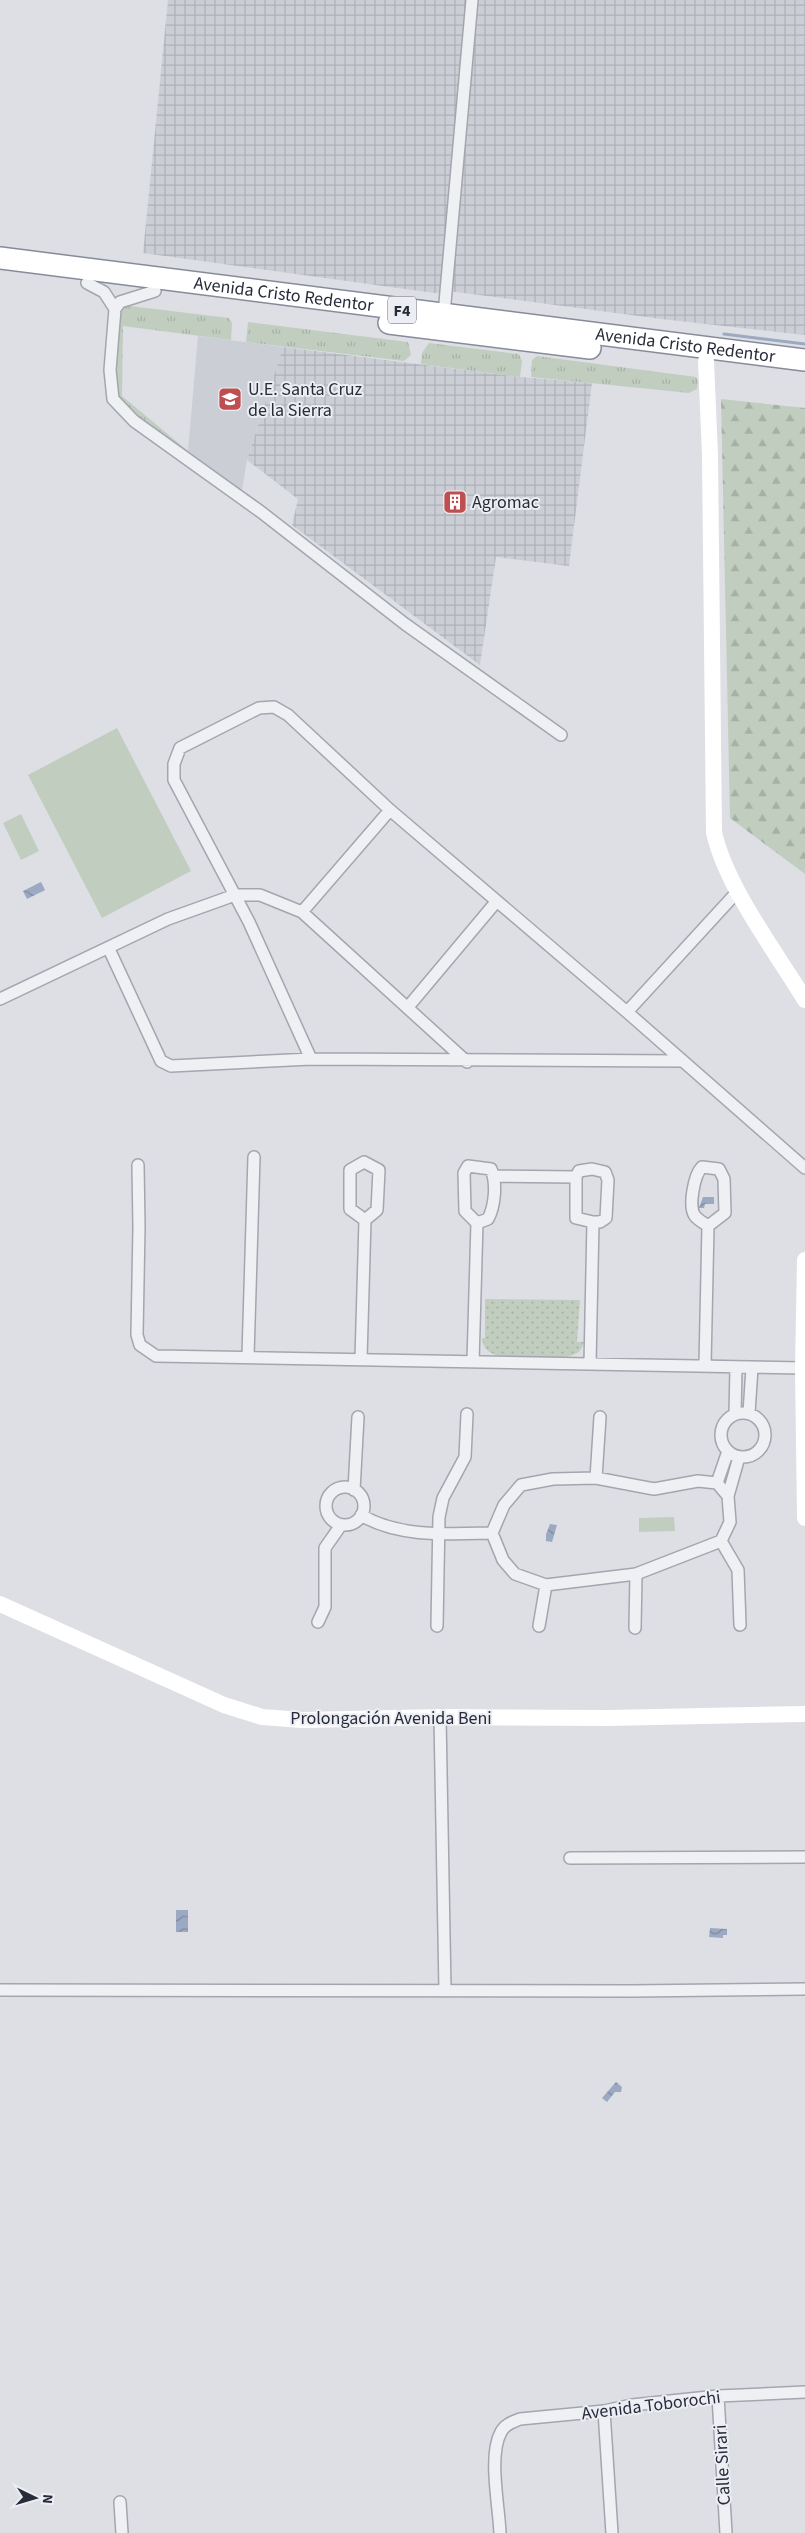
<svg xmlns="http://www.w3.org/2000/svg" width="805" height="2533" font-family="'Source Sans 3',sans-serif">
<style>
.built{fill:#ccced6}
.industrial{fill:url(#industrial-grid)}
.grass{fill:url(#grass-tufts)}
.forest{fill:url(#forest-firs)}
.park{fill:url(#park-dots)}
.pitch{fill:#c1cebf}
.water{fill:url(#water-waves)}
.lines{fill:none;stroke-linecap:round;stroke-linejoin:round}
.stream{stroke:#9ca9c2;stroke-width:3}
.street-casing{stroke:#a3a6ae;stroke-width:14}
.highway-casing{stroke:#868b9a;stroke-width:24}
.street{stroke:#eff0f4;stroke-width:11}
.secondary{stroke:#fff;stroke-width:16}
.highway{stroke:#fff;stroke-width:21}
.labels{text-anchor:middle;stroke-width:4;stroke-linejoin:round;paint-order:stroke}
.shield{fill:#eceef3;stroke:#636672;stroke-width:1}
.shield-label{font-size:16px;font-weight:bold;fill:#282c3a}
.street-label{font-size:18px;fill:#282c3a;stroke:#eceef3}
.poi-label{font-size:18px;fill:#282c3a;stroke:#eceef3;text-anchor:start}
</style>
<defs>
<pattern id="industrial-grid" width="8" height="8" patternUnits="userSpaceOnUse" patternTransform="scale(1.25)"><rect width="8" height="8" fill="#ccced6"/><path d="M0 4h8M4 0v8" fill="none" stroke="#afb1b8"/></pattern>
<pattern id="grass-tufts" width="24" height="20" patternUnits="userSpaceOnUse" patternTransform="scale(1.25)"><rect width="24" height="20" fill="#c1cebf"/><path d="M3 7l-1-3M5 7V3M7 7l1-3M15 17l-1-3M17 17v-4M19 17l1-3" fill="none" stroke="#a6b1a5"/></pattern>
<pattern id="forest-firs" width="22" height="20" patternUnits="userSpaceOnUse" patternTransform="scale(1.25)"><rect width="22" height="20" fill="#c1cebf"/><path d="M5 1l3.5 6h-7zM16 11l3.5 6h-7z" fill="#a6b1a5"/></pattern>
<pattern id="park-dots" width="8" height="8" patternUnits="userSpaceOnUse" patternTransform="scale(1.25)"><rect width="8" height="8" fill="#c1cebf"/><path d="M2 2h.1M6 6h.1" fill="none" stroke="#a6b1a5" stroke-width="1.8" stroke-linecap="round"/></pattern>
<pattern id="water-waves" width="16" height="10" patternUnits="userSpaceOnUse" patternTransform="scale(1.25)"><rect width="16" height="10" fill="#9ca9c2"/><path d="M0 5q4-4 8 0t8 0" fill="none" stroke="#7f8a9f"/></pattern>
</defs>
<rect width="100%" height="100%" fill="#dddfe5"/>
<!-- built -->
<path class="built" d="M 198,336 L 283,347 L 247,460 L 242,490 L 188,451 Z"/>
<!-- industrial -->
<path class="industrial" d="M 168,0 L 805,0 L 805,335 L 661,319 L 456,292 L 434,293 L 143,253 Z
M 283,347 L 520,377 L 592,383 L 569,566 L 496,557 L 480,665 L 292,525 L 298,499 L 247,460 Z"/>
<!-- grass -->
<path class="grass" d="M 130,306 L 229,318 L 232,323 L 231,340 L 123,326 L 122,396 L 188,451 L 187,456 C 171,443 128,416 119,400 C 108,378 117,336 119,312 L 123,308 Z
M 248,322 L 408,342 L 411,355 L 404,361 L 246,342 Z
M 429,343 L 519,354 L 522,361 L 520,377 L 421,364 L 422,353 Z
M 537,356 L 696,377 L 698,381 L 697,389 L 689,393 L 531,377 L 532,360 Z"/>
<!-- forest -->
<path class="forest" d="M 721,399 L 805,408 L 805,874 L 730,818 Z"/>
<!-- park -->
<path class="park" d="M 485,1299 L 580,1300 L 577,1342 L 584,1342 C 582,1348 580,1352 575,1354 C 562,1361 514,1357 498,1356 C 488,1352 483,1349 482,1338 L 485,1338 Z"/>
<!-- pitch -->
<path class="pitch" d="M 117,728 L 191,871 L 102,918 L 28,775 Z
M 21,814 L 39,851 L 21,860 L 3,823 Z
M 674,1517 L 675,1531 L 639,1532 L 639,1518 Z"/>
<!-- water -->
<path class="water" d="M 41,882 L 45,890 L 27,899 L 23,891 Z
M 703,1197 L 714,1197 L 714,1204 L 705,1204 L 704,1208 L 699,1208 Z
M 550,1524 L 557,1525 L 552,1542 L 546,1541 L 546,1534 Z
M 176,1910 L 188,1910 L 188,1932 L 176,1932 Z
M 710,1928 L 727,1929 L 727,1935 L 723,1935 L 723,1938 L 709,1937 Z
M 616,2082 L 622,2087 L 621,2092 L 615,2092 L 607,2102 L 602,2098 Z"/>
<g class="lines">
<!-- stream -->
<path class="stream" d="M 724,334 L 805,344"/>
<!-- street casing -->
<g class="street-casing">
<path id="street" d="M 87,283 L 104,292 L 115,309
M 155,291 L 120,302 L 115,309 L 110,370 L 113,399 L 134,421 L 261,512 L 405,624 L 561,735
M 444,314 L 472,0
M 302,912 L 390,810
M 109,949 L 161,1061 L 171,1066 L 311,1059 L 681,1061
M 0,999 L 168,919 L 235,895 L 260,895 L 302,912 L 467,1062
M 408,1007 L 496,902
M 627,1012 L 738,891
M 311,1059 L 249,922 L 174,780 L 174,764 L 180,748 L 259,708 L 274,707 L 288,715 L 390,810 L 627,1012 L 805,1168
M 138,1165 L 139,1227 L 137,1335 L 140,1345 L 156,1356 L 803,1368
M 494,1176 L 576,1177
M 248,1356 L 254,1157
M 361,1359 L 365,1220 L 377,1210 L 379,1170 L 364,1162 L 350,1170 L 350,1209 L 365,1220
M 473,1362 L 477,1223 L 465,1211 L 464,1173 L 468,1166 L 491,1169 C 497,1183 495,1206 488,1219 L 477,1223
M 590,1364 L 593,1222 L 600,1222 L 606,1218 L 608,1180 L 605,1172 L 592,1169 L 579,1171 L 576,1177 L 576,1218 L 593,1222
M 705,1365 L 708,1226 L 725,1213 L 724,1179 L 719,1169 L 702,1167 C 694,1175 688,1207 695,1216 C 698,1220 704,1223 708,1226
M721 1435a22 22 0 1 1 44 0a22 22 0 1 1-44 0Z
M 749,1413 L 752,1368
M 735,1414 L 736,1368
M 596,1478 L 600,1417
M 717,1483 L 728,1451
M326 1506a19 19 0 1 1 38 0a19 19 0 1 1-38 0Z
M 354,1490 L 358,1417
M 361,1515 C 399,1538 450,1534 492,1533 L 503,1560 L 515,1574 L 546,1585 L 636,1574 L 721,1541 L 730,1522 L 728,1496 L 739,1457
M 492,1533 L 504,1505 L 521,1485 L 553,1479 L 596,1478 L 654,1489 L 698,1481 L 717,1483 L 728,1496
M 721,1541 L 738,1570 L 740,1625
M 318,1622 L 325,1607 L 325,1548 L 341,1525
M 437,1626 L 439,1517 L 443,1498 L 465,1457 L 467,1414
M 539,1626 L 546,1585
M 635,1628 L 636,1574
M 440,1717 L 445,1990
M 570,1858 L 805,1857
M 0,1990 L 632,1991 L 805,1989
M 718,2396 L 726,2533
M 604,2411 L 612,2533
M 120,2502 L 122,2533
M 500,2533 C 499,2506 488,2455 501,2432 C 505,2424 513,2422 520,2419 L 604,2411 L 632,2405 L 718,2396 L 805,2392"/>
</g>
<!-- highway casing -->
<g class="highway-casing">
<g id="highway">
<path id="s1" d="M 0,258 L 805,360"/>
<path d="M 389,323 L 590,348"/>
</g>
</g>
<!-- street -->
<use href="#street" class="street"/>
<!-- secondary -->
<path class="secondary" d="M 706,361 L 710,455 L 714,832 C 725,885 776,952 805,1000
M 805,1260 L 803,1368 L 805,1518
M 0,1604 L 224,1705 L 262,1717 L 302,1720 L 440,1717 L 607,1718 L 805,1714"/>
<!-- highway -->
<use href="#highway" class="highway"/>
</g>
<!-- icons -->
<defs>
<g id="school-square" transform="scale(1.25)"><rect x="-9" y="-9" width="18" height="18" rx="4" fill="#be4e4f" stroke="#eceef3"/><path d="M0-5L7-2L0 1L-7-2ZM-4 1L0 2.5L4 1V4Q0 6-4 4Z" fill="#fff"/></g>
<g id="building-square" transform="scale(1.25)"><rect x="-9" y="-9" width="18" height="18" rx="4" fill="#be4e4f" stroke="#eceef3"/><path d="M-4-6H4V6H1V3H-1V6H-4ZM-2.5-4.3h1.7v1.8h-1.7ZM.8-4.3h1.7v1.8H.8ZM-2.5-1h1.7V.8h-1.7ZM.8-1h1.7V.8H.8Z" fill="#fff"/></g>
</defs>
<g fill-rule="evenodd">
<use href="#school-square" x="230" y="399"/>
<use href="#building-square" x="455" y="502"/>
</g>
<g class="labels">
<!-- shield labels -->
<rect class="shield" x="388" y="296.5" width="28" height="27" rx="4"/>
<g class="shield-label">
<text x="402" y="316">F4</text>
</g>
<!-- street labels -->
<g class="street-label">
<text dy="6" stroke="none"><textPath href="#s1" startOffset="286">Avenida Cristo Redentor</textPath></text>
<text dy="6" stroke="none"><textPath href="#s1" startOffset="691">Avenida Cristo Redentor</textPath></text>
<text x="391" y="1724">Prolongación Avenida Beni</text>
<text transform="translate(651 2405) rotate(-7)" y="6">Avenida Toborochi</text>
<text transform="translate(722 2465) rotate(-93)" y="6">Calle Sirari</text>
</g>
<!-- poi labels -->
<g class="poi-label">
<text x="248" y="395">U.E. Santa Cruz<tspan x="248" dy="21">de la Sierra</tspan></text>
<text x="472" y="508">Agromac</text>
</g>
</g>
<!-- north arrow -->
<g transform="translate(35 2498) rotate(95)" stroke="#eceef3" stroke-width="4" paint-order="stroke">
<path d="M0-4L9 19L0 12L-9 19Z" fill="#282c3a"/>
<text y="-8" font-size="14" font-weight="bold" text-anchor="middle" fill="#282c3a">N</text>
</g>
</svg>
